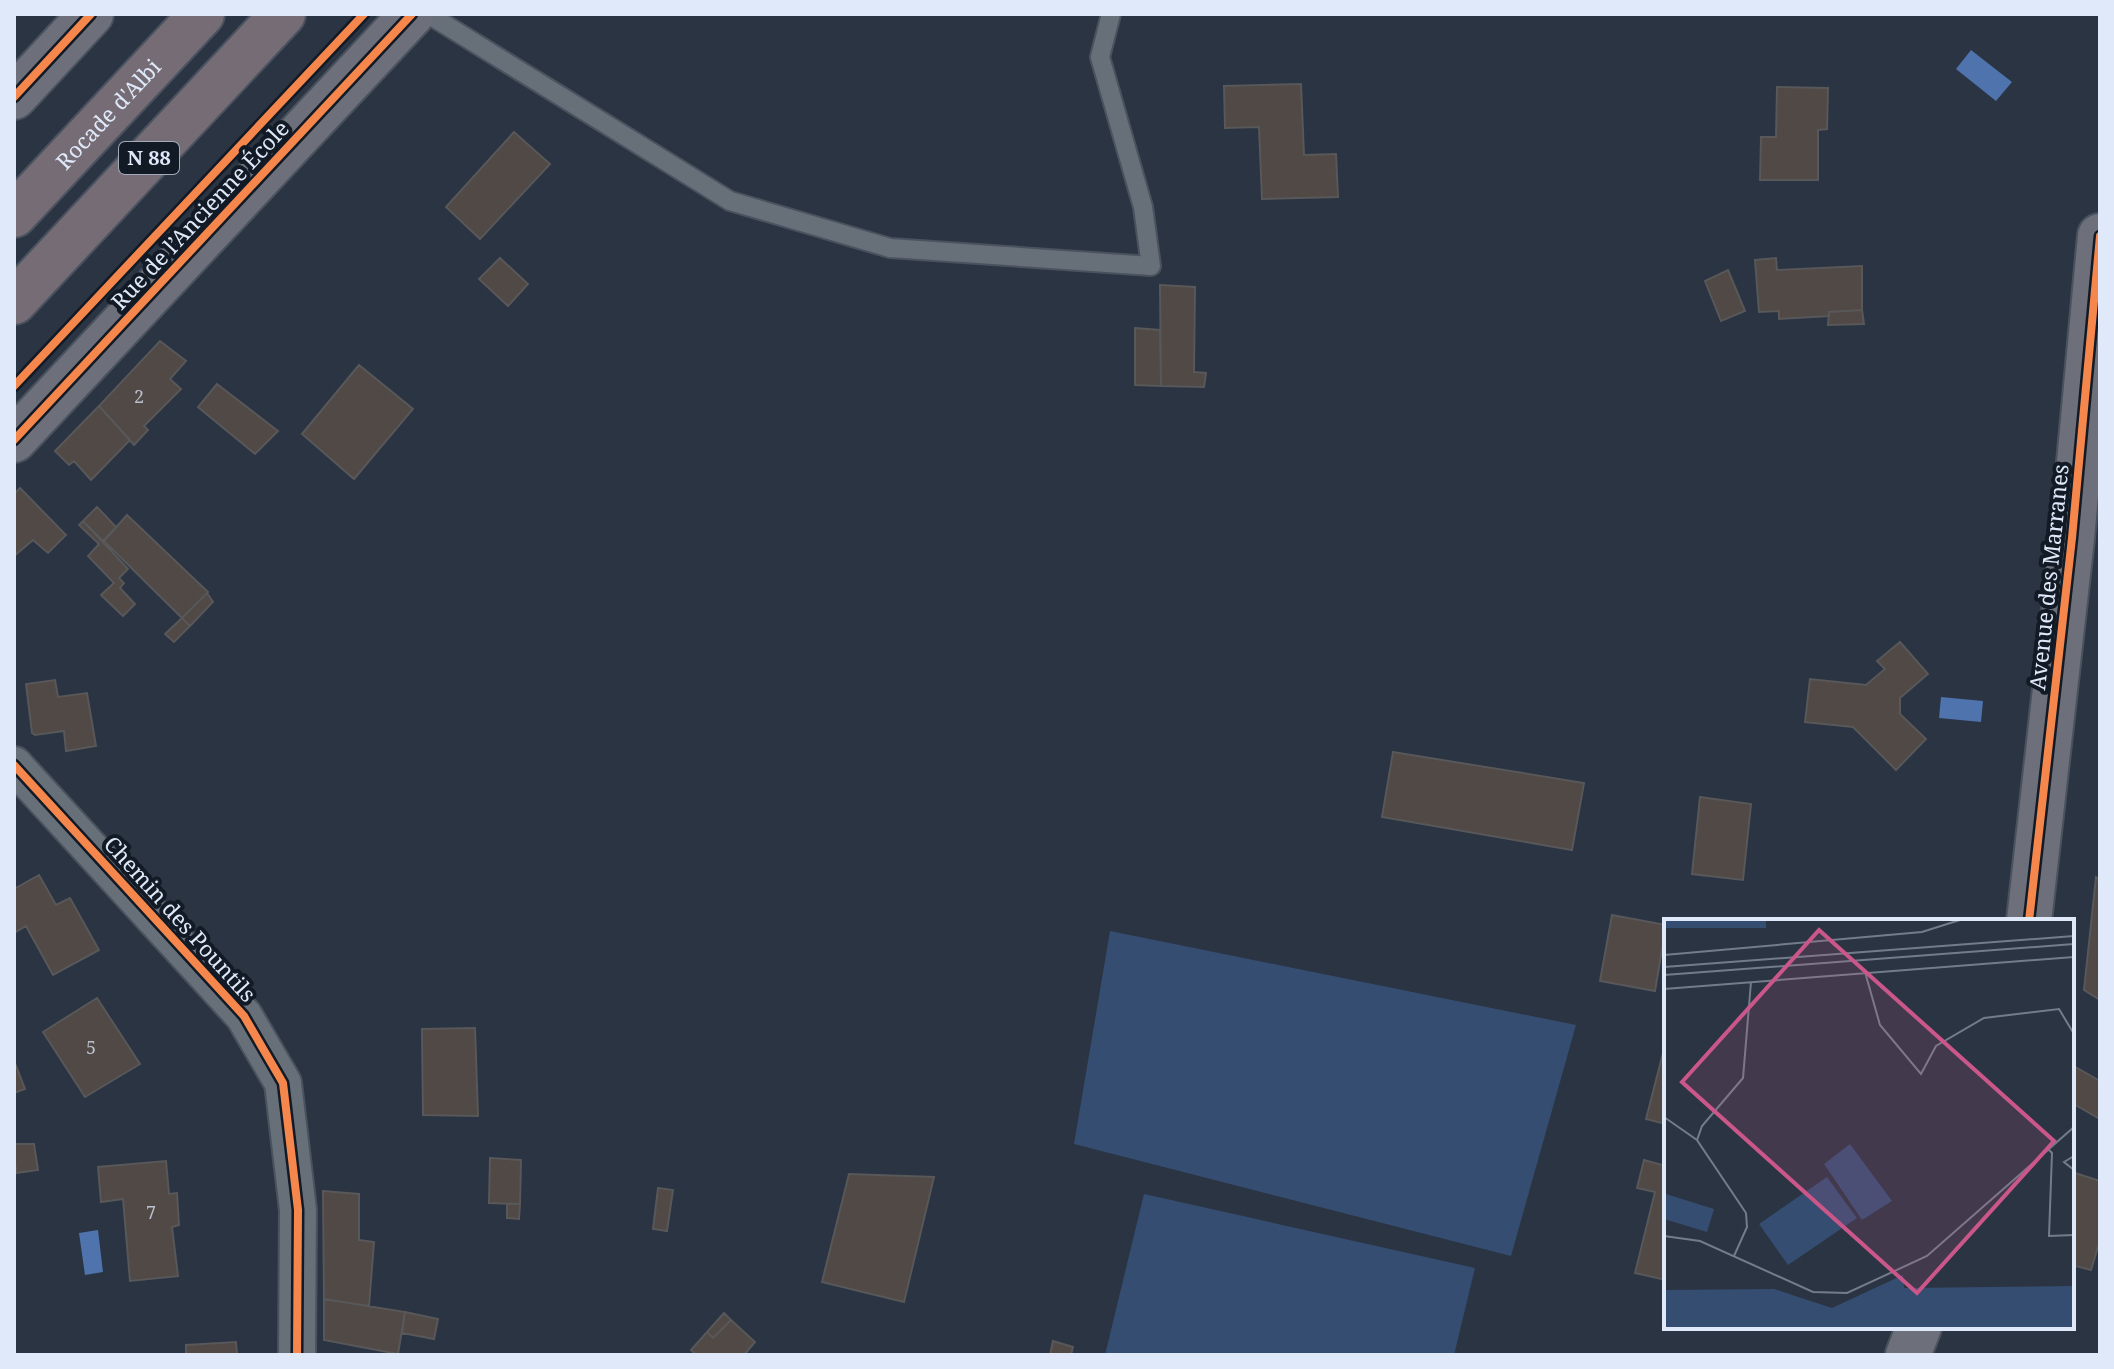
<svg xmlns="http://www.w3.org/2000/svg" width="2114" height="1369" font-family="'Noto Serif',serif">
<style>
.green{fill:#354d71}
.water{fill:#4e73ad}
.building{fill:#504945;stroke:#585759;stroke-width:2}
.lines{fill:none;stroke-linecap:round;stroke-linejoin:round}
.lane-casing{stroke:#49525e;stroke-width:22}
.street-casing{stroke:#49525e;stroke-width:40}
.secondary-casing{stroke:#49525e;stroke-width:48}
.highway-casing{stroke:#49525e;stroke-width:48}
.lane{stroke:#676f79;stroke-width:18}
.street{stroke:#676f79;stroke-width:36}
.secondary{stroke:#6d707a;stroke-width:44}
.highway{stroke:#756c75;stroke-width:44}
.cycleway-casing{stroke:#121a25;stroke-width:13}
.cycleway{stroke:#f5874c;stroke-width:8}
.labels{text-anchor:middle;stroke-width:8;stroke-linejoin:round;paint-order:stroke}
.number-label{font-size:18px;fill:#bbc1cc}
.shield{fill:#121a25;stroke:#a2abb9;stroke-width:2}
.shield-label{font-size:20px;font-weight:bold;fill:#dfe9f9}
.street-label{font-size:22px;fill:#dfe9f9;stroke:#121a25}
.inset-road{fill:none;stroke:#737c8b;stroke-width:2}
.view{fill:#cb578a;fill-opacity:0.15;stroke:#cb578a;stroke-width:4}
.inset-edge{fill:none;stroke:#dfe9f9;stroke-width:4}
</style>
<rect width="100%" height="100%" fill="#2b3442"/>
<!-- green -->
<path class="green" d="M 1110,931 L 1576,1025 L 1511,1256 L 1074,1144 Z
M 1144,1194 L 1475,1268 L 1454,1355 L 1105,1355 Z"/>
<!-- water -->
<path class="water" d="M 1971,50 L 2012,82 L 1996,101 L 1956,69 Z
M 1941,697 L 1983,701 L 1981,722 L 1939,718 Z
M 98,1230 L 103,1272 L 85,1275 L 79,1233 Z"/>
<!-- building -->
<path class="building" d="M 1301,84 L 1304,155 L 1336,154 L 1338,197 L 1262,199 L 1259,127 L 1225,128 L 1224,86 Z
M 1777,87 L 1828,88 L 1827,129 L 1818,130 L 1818,180 L 1760,180 L 1761,137 L 1776,137 Z
M 514,132 L 550,164 L 480,239 L 446,207 Z
M 500,258 L 528,284 L 508,306 L 479,279 Z
M 1776,258 L 1777,270 L 1862,266 L 1862,310 L 1829,312 L 1829,316 L 1779,319 L 1779,311 L 1759,312 L 1755,260 Z
M 1728,270 L 1745,311 L 1721,321 L 1705,281 Z
M 1160,285 L 1195,287 L 1194,372 L 1206,373 L 1204,387 L 1161,386 Z
M 1862,310 L 1864,324 L 1828,325 L 1829,312 Z
M 1135,328 L 1160,330 L 1161,386 L 1135,385 Z
M 160,341 L 186,361 L 170,379 L 181,389 L 144,426 L 148,430 L 134,445 L 99,406 Z
M 359,365 L 413,409 L 354,479 L 302,434 Z
M 217,384 L 278,431 L 255,454 L 198,407 Z
M 99,406 L 130,440 L 91,480 L 74,461 L 69,465 L 55,451 Z
M 20,488 L 66,535 L 48,553 L 33,540 L 14,556 L 14,494 Z
M 97,507 L 116,527 L 103,541 L 83,521 Z
M 127,515 L 208,592 L 182,618 L 104,541 Z
M 83,521 L 128,569 L 119,578 L 124,583 L 120,588 L 135,604 L 123,616 L 101,595 L 114,583 L 88,556 L 99,544 L 79,525 Z
M 207,593 L 213,602 L 190,626 L 182,618 Z
M 182,618 L 190,626 L 174,642 L 165,634 Z
M 1900,642 L 1928,674 L 1900,698 L 1900,714 L 1926,739 L 1896,770 L 1853,727 L 1805,722 L 1810,679 L 1866,685 L 1885,669 L 1877,661 Z
M 55,680 L 58,697 L 87,693 L 96,746 L 66,751 L 64,731 L 35,735 L 32,733 L 26,684 Z
M 1393,752 L 1584,783 L 1572,850 L 1382,817 Z
M 1700,797 L 1751,804 L 1743,880 L 1692,874 Z
M 39,875 L 56,905 L 70,898 L 99,950 L 53,975 L 26,926 L 14,933 L 14,889 Z
M 2096,877 L 2100,880 L 2100,1000 L 2084,990 Z
M 1612,915 L 1666,925 L 1655,991 L 1600,981 Z
M 97,998 L 140,1064 L 85,1097 L 43,1032 Z
M 475,1028 L 478,1116 L 423,1115 L 422,1029 Z
M 1663,1053 L 1666,1054 L 1666,1124 L 1646,1119 Z
M 15,1063 L 25,1089 L 14,1093 L 14,1063 Z
M 2072,1065 L 2100,1081 L 2100,1119 L 2072,1103 Z
M 14,1144 L 34,1144 L 38,1170 L 16,1173 Z
M 490,1158 L 521,1160 L 520,1204 L 489,1203 Z
M 1644,1160 L 1666,1166 L 1666,1280 L 1635,1273 L 1655,1192 L 1637,1188 Z
M 166,1161 L 169,1194 L 177,1193 L 179,1225 L 172,1227 L 178,1276 L 130,1281 L 123,1199 L 101,1202 L 98,1167 Z
M 2072,1172 L 2100,1181 L 2100,1240 L 2091,1270 L 2072,1265 Z
M 849,1174 L 934,1177 L 904,1302 L 822,1282 Z
M 658,1188 L 673,1190 L 667,1231 L 653,1229 Z
M 323,1191 L 359,1194 L 359,1240 L 374,1242 L 369,1306 L 324,1299 Z
M 507,1204 L 520,1204 L 519,1219 L 507,1218 Z
M 324,1299 L 405,1312 L 398,1354 L 324,1340 Z
M 405,1312 L 438,1319 L 434,1339 L 402,1333 Z
M 724,1313 L 731,1320 L 713,1338 L 707,1332 Z
M 731,1320 L 755,1342 L 744,1355 L 696,1355 L 691,1350 L 707,1332 L 713,1338 Z
M 1053,1341 L 1073,1347 L 1071,1355 L 1050,1355 Z
M 236,1342 L 237,1355 L 186,1355 L 186,1345 Z"/>
<g class="lines">
<!-- lane casing -->
<g class="lane-casing">
<path id="lane" d="M 428,14 L 730,201 L 890,248 L 1151,266 L 1143,207 L 1100,57 L 1111,14"/>
</g>
<!-- street casing -->
<g class="street-casing">
<path id="street" d="M 14,765 L 244,1016 L 283,1083 L 298,1210 L 297,1355"/>
</g>
<!-- secondary casing -->
<g class="secondary-casing">
<path id="secondary" d="M 14,97 L 91,14
M 14,440 L 412,14
M 2029,921 L 2072,538 L 2100,236
M 1908,1355 L 1919,1327"/>
</g>
<!-- highway casing -->
<g class="highway-casing">
<g id="highway">
<path id="s1" d="M 14,215 L 202,14"/>
<path d="M 14,302 L 283,14"/>
</g>
</g>
<!-- lane -->
<use href="#lane" class="lane"/>
<!-- street -->
<use href="#street" class="street"/>
<!-- secondary -->
<use href="#secondary" class="secondary"/>
<!-- highway -->
<use href="#highway" class="highway"/>
<!-- cycleway casing -->
<g class="cycleway-casing">
<path id="cycleway" d="M 14,97 L 91,14
M 14,386 L 364,14
M 14,440 L 412,14
M 14,765 L 244,1016 L 283,1083 L 298,1210 L 297,1355
M 2029,921 L 2072,538 L 2100,236"/>
</g>
<!-- cycleway -->
<use href="#cycleway" class="cycleway"/>
</g>
<g class="labels">
<!-- number labels -->
<g class="number-label">
<text x="139" y="403">2</text>
<text x="91" y="1054">5</text>
<text x="151" y="1219">7</text>
</g>
<!-- shield labels -->
<rect class="shield" x="119" y="142" width="60" height="32" rx="6"/>
<g class="shield-label">
<text x="149" y="165">N 88</text>
</g>
<!-- street labels -->
<g class="street-label">
<text dy="8" stroke="none"><textPath href="#s1" startOffset="138">Rocade d'Albi</textPath></text>
<text transform="translate(200 215) rotate(-47)" y="8">Rue de l’Ancienne École</text>
<text transform="translate(2049 577) rotate(-84)" y="8">Avenue des Marranes</text>
<text transform="translate(180 919) rotate(48)" y="8">Chemin des Pountils</text>
</g>
</g>
<!-- overview -->
<g transform="translate(1664 919)">
<rect width="410" height="410" fill="#2b3442"/>
<path d="M 0,0 L 102,0 L 102,9 L 0,9 ZM 186,225 L 228,282 L 198,301 L 160,245 ZM 163,258 L 193,299 L 124,346 L 95,305 ZM 2,275 L 50,290 L 43,313 L 0,300 ZM 239,356 L 240,369 L 410,367 L 410,410 L 0,410 L 0,371 L 110,370 L 168,389 Z" fill="#354d71"/>
<path class="inset-road" d="M 0,36 L 258,13 L 299,0M 0,48 L 410,17M 201,53 L 216,106 L 257,155 L 272,127 L 320,99 L 395,90 L 410,115M 0,56 L 410,25M 0,70 L 410,38M 0,198 L 33,221M 384,230 L 388,234 L 385,317 L 410,316M 410,237 L 400,243 L 410,251M 0,317 L 36,322 L 149,373 L 183,374 L 263,337 L 410,208M 70,337 L 83,308 L 82,294 L 33,221 L 38,207 L 79,159 L 87,63"/>
<path class="view" d="M 155,11 L 390,222 L 253,374 L 18,163 Z"/>
<rect width="410" height="410" class="inset-edge"/>
</g>
<!-- border -->
<rect width="2114" height="1369" fill="none" stroke="#dfe9f9" stroke-width="32"/>
</svg>
